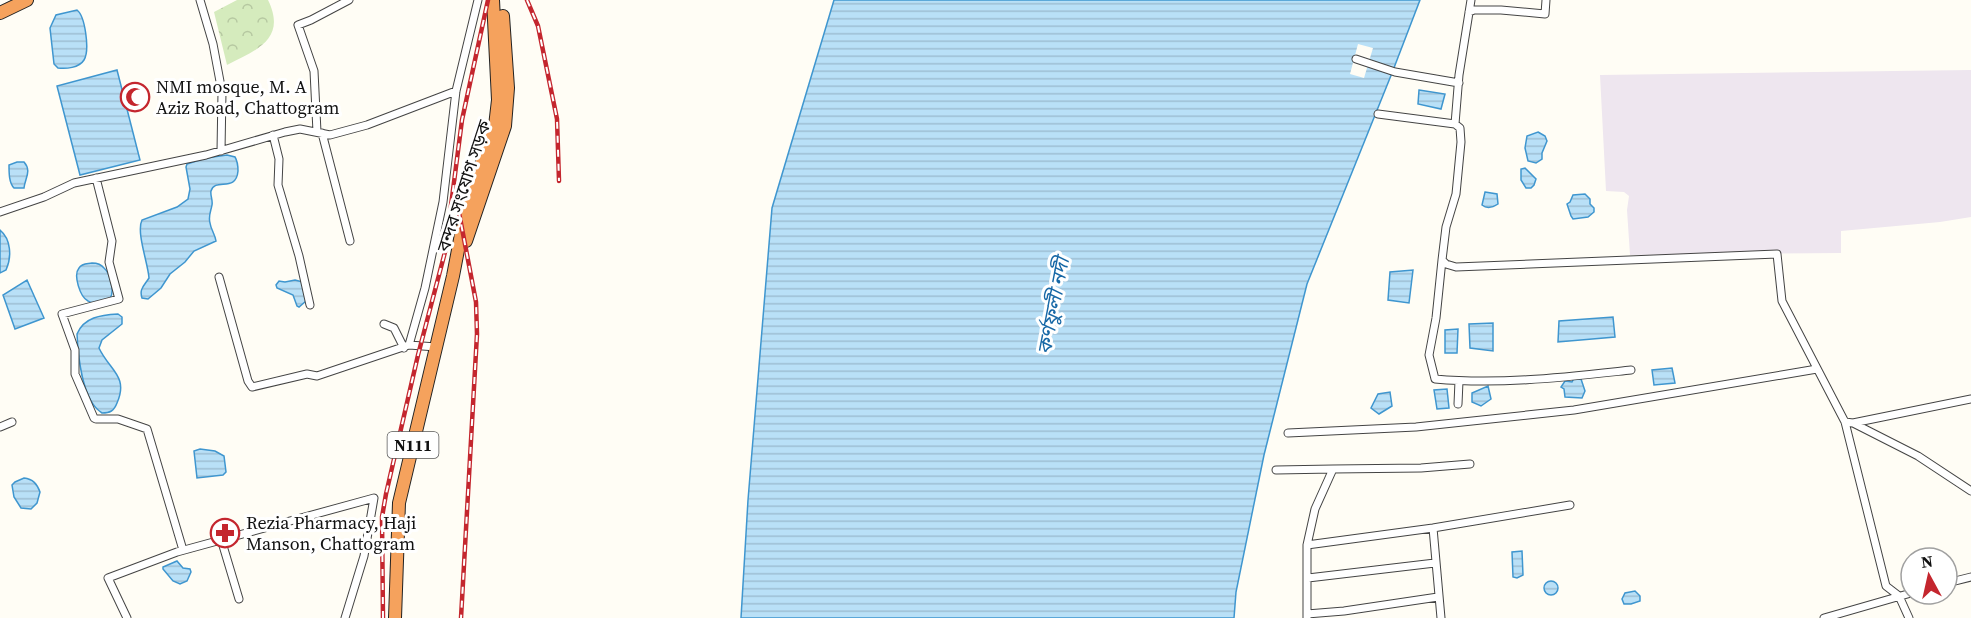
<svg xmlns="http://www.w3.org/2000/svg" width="1971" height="618" font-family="'Source Serif 4','Noto Sans Bengali',serif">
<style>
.industrial{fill:#eee6ef}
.park{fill:url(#park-crowns)}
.water{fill:url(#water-rules);stroke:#3f96cf;stroke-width:1.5}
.pier{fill:#fffdf5}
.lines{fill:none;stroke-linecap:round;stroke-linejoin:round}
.street-casing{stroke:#444;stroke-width:9}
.highway-casing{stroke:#222;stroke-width:14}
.street{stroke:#fff;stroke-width:7}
.highway{stroke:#f5a25d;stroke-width:12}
.rail-casing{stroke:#c4262e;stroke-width:4.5}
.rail{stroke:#fff;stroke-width:2;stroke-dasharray:7;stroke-linecap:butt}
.labels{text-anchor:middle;stroke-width:6;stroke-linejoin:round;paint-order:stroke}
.shield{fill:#fff;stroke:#585858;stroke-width:1.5}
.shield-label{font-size:16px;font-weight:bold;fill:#111}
.poi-label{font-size:18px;fill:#111;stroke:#fff;text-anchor:start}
.street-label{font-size:18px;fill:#111;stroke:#fff}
.water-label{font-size:20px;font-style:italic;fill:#1768a6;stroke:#fff}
</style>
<defs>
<pattern id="park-crowns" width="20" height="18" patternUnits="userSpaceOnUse" patternTransform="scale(1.5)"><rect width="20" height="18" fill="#d5ebbd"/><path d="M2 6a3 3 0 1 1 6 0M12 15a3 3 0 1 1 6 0" fill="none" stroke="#b6c8a1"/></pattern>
<pattern id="water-rules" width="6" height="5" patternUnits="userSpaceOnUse" patternTransform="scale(1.5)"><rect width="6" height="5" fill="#b9e0f7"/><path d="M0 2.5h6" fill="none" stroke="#9ebfd3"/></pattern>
</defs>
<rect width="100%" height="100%" fill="#fffdf5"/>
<!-- industrial -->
<path class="industrial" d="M 1971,70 L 1971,217 L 1940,222 L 1841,231 L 1841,253 L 1630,255 L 1627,210 L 1629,196 L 1624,192 L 1606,191 L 1600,75 Z"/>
<!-- park -->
<path class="park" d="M 237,0 L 268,0 C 287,39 257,50 227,65 L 214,12 Z"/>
<!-- water -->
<path class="water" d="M 834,0 L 1420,0 L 1392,73 L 1307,284 L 1264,455 L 1236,592 L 1234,618 L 741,618 L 748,500 L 772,208 Z
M 77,10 C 85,16 90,50 84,60 C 79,68 66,69 58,68 L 54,64 L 50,28 L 56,15 Z
M 117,70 L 140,160 L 80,175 L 57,86 Z
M 1419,90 L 1445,94 L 1441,109 L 1418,104 Z
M 1538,132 L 1545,136 L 1547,141 L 1542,153 L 1542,159 L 1536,163 L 1528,161 L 1525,148 L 1527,136 Z
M 227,155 L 235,157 C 238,162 238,166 238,171 C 236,193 215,177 211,191 C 210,195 213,200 212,205 C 211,211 208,216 210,223 C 211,230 215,234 216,241 L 194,251 L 185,262 L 170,274 L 161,288 L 148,299 L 142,298 C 139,289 144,286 149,278 C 148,263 136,232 142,220 L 177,207 L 188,199 L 190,189 L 186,167 L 187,164 L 206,158 Z
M 17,162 L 24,162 C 32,171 25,178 24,188 L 14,188 C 9,183 9,173 9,165 Z
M 1525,168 L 1536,179 L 1534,185 L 1531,188 L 1526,188 L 1521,180 L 1521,169 Z
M 1485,192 L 1497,194 L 1498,204 C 1492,208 1487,209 1482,205 Z
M 1585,194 L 1590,199 L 1590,204 L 1594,208 L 1594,212 L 1588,217 L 1573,219 L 1571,216 L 1567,204 L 1570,202 L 1573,195 Z
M 0,230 C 11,239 12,257 6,270 L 0,273 Z
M 92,263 C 97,263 101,264 104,268 C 110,273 115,292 110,298 C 108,301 105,301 102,302 C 97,303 92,304 88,301 C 80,297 73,275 79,268 C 82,263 87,264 92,263 Z
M 1413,270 L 1409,303 L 1388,300 L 1390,272 Z
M 27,280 L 44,318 L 15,329 L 3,295 Z
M 295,280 L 303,282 L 306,301 L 299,307 L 297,306 L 293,295 L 277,288 L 276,285 L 279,281 L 285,282 Z
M 118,314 L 122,317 L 122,324 L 102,340 L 99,348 C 109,370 129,376 117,403 C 114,411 110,413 102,413 C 82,401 78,355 77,334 C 84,317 101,315 118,314 Z
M 1613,317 L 1615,337 L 1558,342 L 1559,321 Z
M 1493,323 L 1493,351 L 1470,348 L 1469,324 Z
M 1458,329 L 1457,353 L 1445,353 L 1445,330 Z
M 1672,368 L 1675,383 L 1654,385 L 1652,370 Z
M 1574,378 L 1581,379 L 1585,391 L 1582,398 L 1565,397 L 1564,389 L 1561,387 L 1565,381 L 1572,382 Z
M 1488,386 L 1491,399 L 1481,406 L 1472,402 L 1472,393 Z
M 1447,389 L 1449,408 L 1437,409 L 1434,390 Z
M 1390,392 L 1392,406 L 1379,414 L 1371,408 L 1378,394 Z
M 200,449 L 215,451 L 224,456 L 226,472 L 223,475 L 197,478 L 194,451 Z
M 24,478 C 33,479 37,484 40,492 L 37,503 L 31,509 L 21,508 L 14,497 L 12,485 L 15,482 Z
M 1522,551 L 1523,575 L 1517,578 L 1513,577 L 1512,552 Z
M 177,561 L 183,568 L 190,569 L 191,572 L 187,581 L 180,584 L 173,581 L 163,569 L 163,567 Z
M1544 588a7 7 0 1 1 14 0a7 7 0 1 1-14 0Z
M 1635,591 L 1640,596 L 1640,601 L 1631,604 L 1624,604 L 1622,599 L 1625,593 Z"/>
<!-- pier -->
<path class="pier" d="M 1358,44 L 1373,48 L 1364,78 L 1350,74 Z"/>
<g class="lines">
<!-- street casing -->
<g class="street-casing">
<path id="street" d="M 200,0 L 213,44 L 222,92 L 221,151
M 1469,12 L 1474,10 L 1501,10 L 1545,14 L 1546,0
M 1356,59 L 1395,72 L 1459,83
M 1378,114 L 1455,124 L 1460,128 L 1461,142 L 1456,194 L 1446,227 L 1442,260
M 1455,124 L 1459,75 L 1471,0
M 317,132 L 314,71 L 298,25 L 311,20 L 349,0
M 322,133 L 350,241
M 273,135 L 279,159 L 278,185 L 299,256 L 310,305
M 96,178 L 112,241 L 109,262 L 119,299 L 62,314 L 75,350 L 75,374 L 94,418 L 96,419 L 118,419 L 147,429 L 183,550
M 0,212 L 44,197 L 74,183 L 206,155 L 285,132 L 300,129 L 330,135 L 367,125 L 456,91
M 219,277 L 248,381 L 252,387 L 307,374 L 317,376 L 409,345 L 425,288 L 443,202 L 456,91 L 478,0
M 384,324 L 394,328 L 404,348
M 409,345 L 436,347
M 1631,370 C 1566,377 1501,385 1435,379 L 1429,355 L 1436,318 L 1442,260 L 1446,264 L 1456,267 L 1777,254 L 1782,301 L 1845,422 L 1886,586 L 1899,596 L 1909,618
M 1458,404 L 1459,381
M 1845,422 L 1853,423 L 1918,456 L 1971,491
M 1853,423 L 1971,399
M 0,427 L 12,422
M 1288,433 L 1416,427 L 1574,410 L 1817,369
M 1333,469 L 1421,468 L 1470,464
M 1276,470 L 1333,469 L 1315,509 L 1307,545 L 1307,618
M 1433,528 L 1441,618
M 221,539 L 239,599
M 1307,545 L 1433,528 L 1570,505
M 1308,578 L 1435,563
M 1947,583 L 1971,577
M 1307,614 L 1344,611 L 1438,597
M 127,618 L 108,578 L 177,552 L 374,498 L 364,556 L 345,618
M 1824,618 L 1911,593"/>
</g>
<!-- highway casing -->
<g class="highway-casing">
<path id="highway" d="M 0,13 L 27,0
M 466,241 L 505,126 L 508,88 L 503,16
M 395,618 L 399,503 L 453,276 L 467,203 L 495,126 L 498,100 L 493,0"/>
</g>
<!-- street -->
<use href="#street" class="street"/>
<!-- highway -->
<use href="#highway" class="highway"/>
<!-- rail casing -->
<g class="rail-casing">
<path id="rail" d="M 527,0 L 538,26 L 557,119 L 559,181
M 456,197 L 476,302 L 477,334 L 461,618
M 383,618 L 382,517 L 386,494 L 418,355 L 445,252 L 462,120 L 488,0"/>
</g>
<!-- rail -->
<use href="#rail" class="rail"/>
</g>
<!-- icons -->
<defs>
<g id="mosque-ring" transform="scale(1.5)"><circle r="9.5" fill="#fff" stroke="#c4262e" stroke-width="1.5"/><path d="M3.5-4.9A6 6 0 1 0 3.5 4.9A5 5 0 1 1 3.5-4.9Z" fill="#c4262e"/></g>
<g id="pharmacy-ring" transform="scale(1.5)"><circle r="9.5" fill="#fff" stroke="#c4262e" stroke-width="1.5"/><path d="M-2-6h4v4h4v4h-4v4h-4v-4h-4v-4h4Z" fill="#c4262e"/></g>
</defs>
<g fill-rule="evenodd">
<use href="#mosque-ring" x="135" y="97"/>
<use href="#pharmacy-ring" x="225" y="533"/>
</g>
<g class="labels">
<!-- shield labels -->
<rect class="shield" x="387.5" y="432" width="51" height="26" rx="4.5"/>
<g class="shield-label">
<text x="413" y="451">N111</text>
</g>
<!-- poi labels -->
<g class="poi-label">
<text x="156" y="93">NMI mosque, M. A<tspan x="156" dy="21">Aziz Road, Chattogram</tspan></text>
<text x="246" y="529">Rezia Pharmacy, Haji<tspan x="246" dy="21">Manson, Chattogram</tspan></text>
</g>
<!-- street labels -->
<g class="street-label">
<text transform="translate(464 186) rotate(-72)" y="6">বন্দর সংযোগ সড়ক</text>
</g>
<!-- water labels -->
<g class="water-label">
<text transform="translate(1053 306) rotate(-79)" y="7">কর্ণফুলী নদী</text>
</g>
</g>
<!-- north arrow -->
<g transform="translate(1929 576) rotate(352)"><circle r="28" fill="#ffffff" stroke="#a0a0a0" stroke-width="1.5"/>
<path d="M0-4.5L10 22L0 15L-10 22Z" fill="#c4262e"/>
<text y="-9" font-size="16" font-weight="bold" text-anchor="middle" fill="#111111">N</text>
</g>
</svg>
